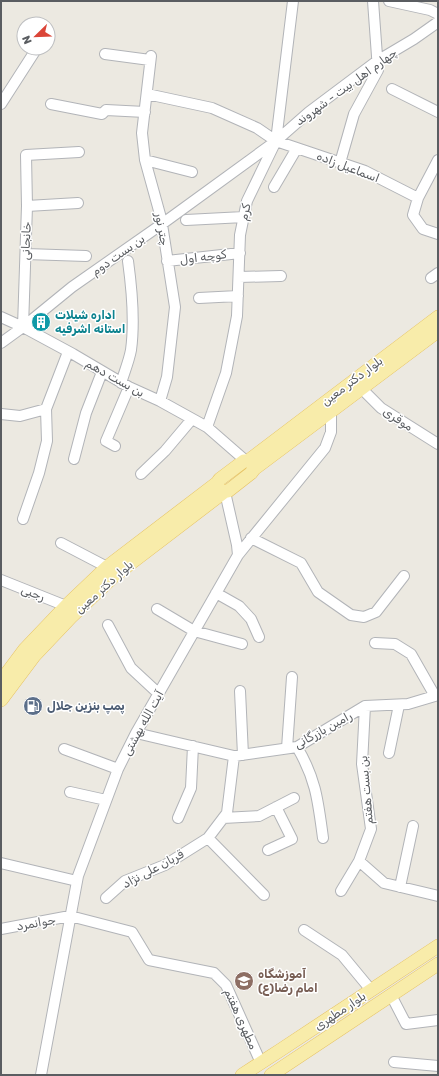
<svg xmlns="http://www.w3.org/2000/svg" width="439" height="1076" font-family="Rubik,'Noto Sans Arabic',sans-serif">
<style>
.lines{fill:none;stroke-linecap:round;stroke-linejoin:round}
.minor-casing{stroke:#b2b4b8;stroke-width:12}
.major-casing{stroke:#e6c160;stroke-width:14}
.minor{stroke:#fff;stroke-width:10}
.major{stroke:#f8ecaa;stroke-width:13}
.labels{text-anchor:middle;stroke-width:3;stroke-linejoin:round;paint-order:stroke}
.street-label{font-size:12px;fill:#5a5d61;stroke:#fff}
.culture-label{font-size:12px;font-weight:bold;fill:#0d838f;stroke:#fff;text-anchor:start}
.service-label{font-size:12px;font-weight:bold;fill:#4e5e75;stroke:#fff;text-anchor:start}
.education-label{font-size:12px;font-weight:bold;fill:#785e54;stroke:#fff;text-anchor:start}
</style>
<rect width="100%" height="100%" fill="#ece9e1"/>
<g class="lines">
<!-- minor casing -->
<g class="minor-casing">
<path id="minor" d="M 389,1 L 430,10 L 438,14
M 105,54 L 150,60
M 151,56 L 142,133 L 145,160 L 161,218 L 175,307 L 167,377 L 160,401
M 392,89 L 438,112
M 147,94 L 212,108 L 257,128 L 276,141 L 365,171 L 418,198
M 1,104 L 37,48
M 51,104 L 102,114 L 106,110 L 145,112
M 145,160 L 192,172
M 438,160 L 418,198 L 413,215 L 423,229 L 438,234
M 340,163 L 354,114 L 378,70 L 373,1
M 274,187 L 297,148
M 27,206 L 78,203
M 186,220 L 244,217
M 26,254 L 86,256
M 167,261 L 240,253
M 239,277 L 281,276
M 431,278 L 438,273
M 199,298 L 238,296
M 1,317 L 23,327 L 73,354 L 129,387 L 160,401 L 207,427 L 246,461
M 23,327 L 27,206 L 26,155 L 79,152
M 1,343 L 23,327 L 72,287 L 162,224 L 276,141 L 309,112 L 377,61 L 414,39 L 438,22
M 121,383 C 124,373 129,361 131,350 C 135,321 132,290 128,261
M 362,389 L 381,408 L 438,444
M 1,414 L 20,416 L 46,409
M 207,427 L 226,373 L 237,316 L 240,235 L 247,201 L 276,141 L 293,1
M 115,446 L 106,441 L 129,387
M 74,459 L 86,413 L 102,372
M 141,474 L 165,451 L 192,419
M 225,492 L 237,545 L 238,555
M 23,519 L 39,473 L 47,441 L 46,409 L 68,352
M 251,538 L 301,563 L 318,592 L 351,615 L 364,617 L 376,612 L 404,576
M 61,543 L 107,567
M 1,580 L 66,606
M 216,593 L 239,606 L 251,619 L 259,637
M 157,609 L 194,631 L 242,644
M 108,625 L 131,668 L 159,694
M 375,643 L 395,644 L 411,654 L 435,696
M 240,691 L 243,755
M 136,733 L 234,756 L 297,747 L 365,706 L 408,704 L 438,695
M 297,747 C 316,779 318,801 323,838
M 287,748 L 292,677
M 64,749 L 118,769
M 389,753 L 399,705
M 70,792 L 106,800
M 178,818 L 191,788 L 193,746
M 223,818 L 259,816 L 294,798
M 208,838 L 264,895
M 268,850 L 292,839 L 276,807
M 359,861 L 384,883 L 438,896
M 1,863 L 77,881
M 400,887 L 413,826
M 341,891 L 359,861 L 371,829 L 362,764 L 365,706
M 106,898 L 125,881 L 165,865 L 208,838 L 227,813 L 234,756
M 1,929 L 70,916 L 132,932 L 149,960 L 214,973 L 226,985 L 261,1063
M 304,930 L 342,955 L 371,990
M 391,995 L 406,1024 L 438,1020
M 394,1062 L 438,1066
M 41,1075 L 78,876 L 118,769 L 136,733 L 238,555 L 325,448 L 331,432 L 331,411"/>
</g>
<!-- major casing -->
<g class="major-casing">
<path id="major" d="M 248,461 L 438,317
M 254,469 L 253,465 L 251,461 L 244,461 L 220,479 C 216,483 217,488 221,491 L 228,491 L 251,473 L 254,469 L 438,331
M 1,681 L 25,649 L 66,606 L 107,567 L 217,483
M 1,700 L 34,656 L 71,617 L 114,576 L 224,492
M 242,1075 L 279,1051 L 438,946
M 271,1075 L 438,964"/>
</g>
<!-- minor -->
<use href="#minor" class="minor"/>
<!-- major -->
<use href="#major" class="major"/>
</g>
<!-- icons -->
<defs>
<g id="building-disc" transform="scale(1)"><circle r="9.5" fill="#0f9aa8" stroke="#fff"/><path d="M-4-6H4V6H1V3H-1V6H-4ZM-2.5-4.3h1.7v1.8h-1.7ZM.8-4.3h1.7v1.8H.8ZM-2.5-1h1.7V.8h-1.7ZM.8-1h1.7V.8H.8Z" fill="#fff"/></g>
<g id="fuel-disc" transform="scale(1)"><circle r="9.5" fill="#5c6f8a" stroke="#fff"/><path d="M-5.5-6h7V0h2V4h1.3V-2.5L3-4.5l.8-.8L6-3V5H2.5V1h-1V6h-7ZM-4.2-4.7v3.2H.2V-4.7Z" fill="#fff"/></g>
<g id="school-disc" transform="scale(1)"><circle r="9.5" fill="#8d6e63" stroke="#fff"/><path d="M0-5L7-2L0 1L-7-2ZM-4 1L0 2.5L4 1V4Q0 6-4 4Z" fill="#fff"/></g>
</defs>
<g fill-rule="evenodd">
<use href="#building-disc" x="41" y="322"/>
<use href="#fuel-disc" x="33" y="706"/>
<use href="#school-disc" x="244" y="981"/>
</g>
<g class="labels">
<!-- street labels -->
<g class="street-label">
<text transform="translate(346 87) rotate(-36)" y="4">چهارم اهل بیت - شهروند</text>
<text transform="translate(348 167) rotate(21)" y="4">اسماعیل زاده</text>
<text transform="translate(245 212) rotate(-78)" y="4">کرم</text>
<text transform="translate(162 229) rotate(80)" y="4">چتر نور</text>
<text transform="translate(26 241) rotate(-88)" y="4">خانجانی</text>
<text transform="translate(118 255) rotate(-35)" y="4">بن بست دوم</text>
<text transform="translate(203 257) rotate(-7)" y="4">کوچه اول</text>
<text transform="translate(115 378) rotate(29)" y="4">بن بست دهم</text>
<text transform="translate(352 381) rotate(-37)" y="4">بلوار دکتر معین</text>
<text transform="translate(398 419) rotate(33)" y="4">موقری</text>
<text transform="translate(104 587) rotate(-42)" y="4">بلوار دکتر معین</text>
<text transform="translate(33 593) rotate(20)" y="4">رجبی</text>
<text transform="translate(143 723) rotate(-61)" y="4">آیت الله بهشتی</text>
<text transform="translate(323 730) rotate(-29)" y="4">رامین بازرگانی</text>
<text transform="translate(366 790) rotate(-95)" y="4">بن بست هفتم</text>
<text transform="translate(153 869) rotate(-28)" y="4">قربان علی نژاد</text>
<text transform="translate(36 923) rotate(-10)" y="4">جوانمرد</text>
<text transform="translate(340 1011) rotate(-34)" y="4">بلوار مطهری</text>
<text transform="translate(241 1019) rotate(66)" y="4">مطهری هفتم</text>
</g>
<!-- culture labels -->
<g class="culture-label">
<text x="55" y="319">اداره شیلات<tspan x="55" dy="14">استانه اشرفیه</tspan></text>
</g>
<!-- service labels -->
<g class="service-label">
<text x="47" y="710">پمپ بنزین جلال</text>
</g>
<!-- education labels -->
<g class="education-label">
<text x="258" y="978">آموزشگاه<tspan x="258" dy="14">امام رضا(ع)</tspan></text>
</g>
</g>
<!-- border -->
<rect width="439" height="1076" fill="none" stroke="#5a5d61" stroke-width="4"/>
<!-- north arrow -->
<g transform="translate(36 36) rotate(247)"><circle r="19" fill="#ffffff" stroke="#bdbec0"/>
<path d="M0-3L7 15L0 10L-7 15Z" fill="#db4538"/>
<text y="-6" font-size="11" font-weight="bold" text-anchor="middle" fill="#5a5d61">N</text>
</g>
</svg>
